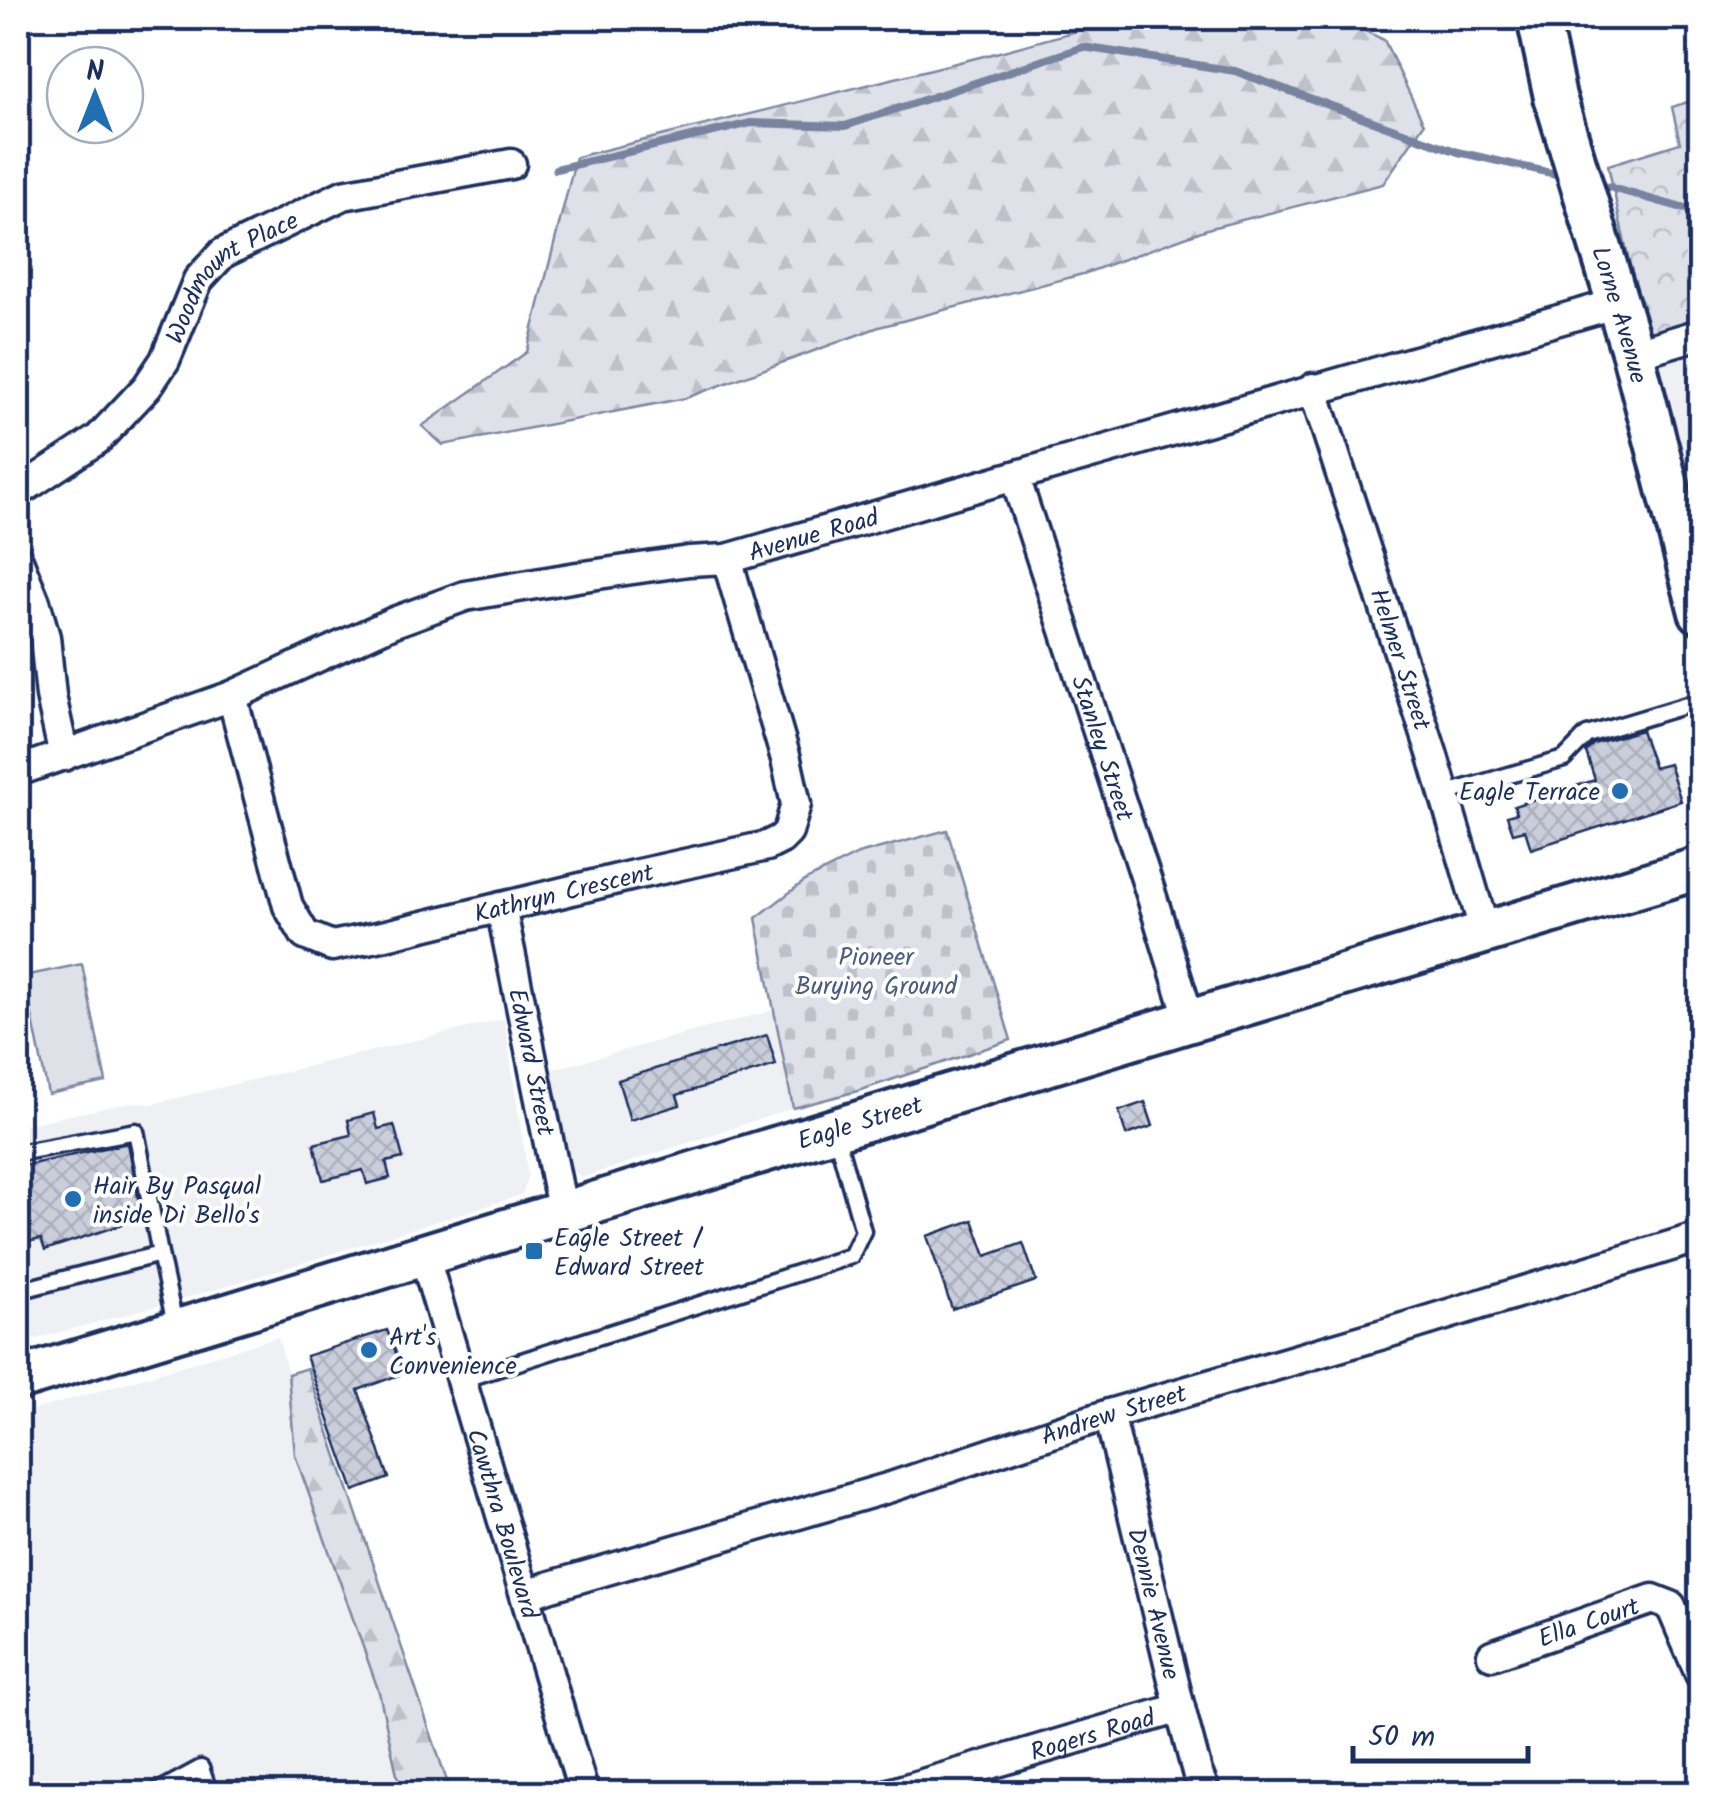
<svg xmlns="http://www.w3.org/2000/svg" width="1718" height="1811" font-family="Kalam,sans-serif">
<style>
.built{fill:#eff0f4}
.forest{fill:url(#forest-firs);stroke:#7c88a2;stroke-width:2.5}
.cemetery{fill:url(#cemetery-stones);stroke:#7c88a2;stroke-width:2.5}
.park{fill:url(#park-crowns);stroke:#7c88a2;stroke-width:2.5}
.garden{fill:#dee1e7;stroke:#7c88a2;stroke-width:2.5}
.lines{fill:none;stroke-linecap:round;stroke-linejoin:round}
.stream{stroke:#77839f;stroke-width:8}
.building{fill:url(#building-cross-hatch);stroke:#1b2f5e;stroke-width:2.5}
.service-casing{stroke:#1b2f5e;stroke-width:21}
.minor-casing{stroke:#1b2f5e;stroke-width:35}
.secondary-casing{stroke:#1b2f5e;stroke-width:48}
.service{stroke:#fff;stroke-width:14}
.minor{stroke:#fff;stroke-width:28}
.secondary{stroke:#fff;stroke-width:40}
.poi-dot{fill:#1f6fb2;stroke:#fff;stroke-width:4}
.labels{text-anchor:middle;stroke-width:8;stroke-linejoin:round;paint-order:stroke}
.street-label{font-size:25px;fill:#1b2f5e;stroke:#fff}
.poi-label{font-size:25px;fill:#1b2f5e;stroke:#fff;text-anchor:start}
.park-label{font-size:25px;fill:#4c5c80;stroke:#fff}
</style>
<defs>
<pattern id="forest-firs" width="22" height="20" patternUnits="userSpaceOnUse" patternTransform="scale(2.5)"><rect width="22" height="20" fill="#dee1e7"/><path d="M5 1l3.5 6h-7zM16 11l3.5 6h-7z" fill="#bec1c9"/></pattern>
<pattern id="cemetery-stones" width="16" height="16" patternUnits="userSpaceOnUse" patternTransform="scale(2.5)"><rect width="16" height="16" fill="#dee1e7"/><path d="M2 7V4a2 2 0 0 1 4 0v3zM10 15v-3a2 2 0 0 1 4 0v3z" fill="#bec1c9"/></pattern>
<pattern id="park-crowns" width="20" height="18" patternUnits="userSpaceOnUse" patternTransform="scale(2.5)"><rect width="20" height="18" fill="#dee1e7"/><path d="M2 6a3 3 0 1 1 6 0M12 15a3 3 0 1 1 6 0" fill="none" stroke="#bec1c9"/></pattern>
<pattern id="building-cross-hatch" width="8" height="8" patternUnits="userSpaceOnUse" patternTransform="scale(2.5)"><rect width="8" height="8" fill="#caceda"/><path d="M0 0l8 8M0 8l8-8" fill="none" stroke="#adb1be"/></pattern>
</defs>
<rect width="100%" height="100%" fill="#fff"/>
<filter id="ink" filterUnits="userSpaceOnUse"><feTurbulence type="fractalNoise" baseFrequency=".01" numOctaves="2"/><feDisplacementMap in="SourceGraphic" scale="20" xChannelSelector="R" yChannelSelector="G"/><feConvolveMatrix kernelMatrix="1 2 1 2 8 2 1 2 1" color-interpolation-filters="sRGB"/></filter>
<g filter="url(#ink)">
<!-- built -->
<path class="built" d="M 1700,335 L 1700,518 L 1648,350 Z
M 774,1010 L 793,1108 L 582,1178 L 568,1166 L 550,1070 Z
M 504,1019 L 528,1175 L 522,1195 L 204,1293 L 18,1344 L 18,1126 L 132,1102 L 152,1104 Z
M 278,1337 L 288,1374 L 295,1455 L 379,1692 L 401,1793 L 18,1794 L 18,1415 Z"/>
<!-- forest -->
<path class="forest" d="M 1113,18 L 1338,18 L 1384,40 L 1424,124 L 1383,184 L 1207,229 L 1083,274 L 879,327 L 686,398 L 443,445 L 422,426 L 527,352 L 576,157 L 992,54 L 1110,22 Z
M 307,1368 L 451,1793 L 401,1793 L 379,1692 L 295,1455 L 288,1374 Z"/>
<!-- cemetery -->
<path class="cemetery" d="M 947,830 L 1011,1040 L 858,1091 L 793,1108 L 756,918 L 806,880 L 858,854 Z"/>
<!-- park -->
<path class="park" d="M 1700,98 L 1700,335 L 1648,350 L 1608,165 L 1680,143 L 1672,107 Z"/>
<!-- garden -->
<path class="garden" d="M 82,964 L 106,1082 L 48,1094 L 24,976 Z"/>
<g class="lines">
<!-- stream -->
<path class="stream" d="M 556,169 L 751,123 L 845,126 L 1083,47 L 1235,71 L 1458,152 L 1560,175
M 1601,185 L 1700,213"/>
</g>
<!-- building -->
<path class="building" d="M 1641,730 L 1654,768 L 1669,764 L 1681,801 L 1531,849 L 1525,830 L 1513,833 L 1507,816 L 1517,813 L 1514,806 L 1595,780 L 1586,752 L 1593,744 Z
M 767,1035 L 776,1065 L 677,1095 L 680,1105 L 630,1120 L 618,1080 Z
M 1145,1102 L 1153,1126 L 1126,1135 L 1119,1111 Z
M 374,1113 L 378,1129 L 394,1125 L 403,1158 L 386,1162 L 390,1178 L 367,1184 L 363,1170 L 323,1180 L 314,1144 L 351,1135 L 348,1120 Z
M 128,1143 L 142,1218 L 45,1250 L 41,1239 L 18,1244 L 18,1167 Z
M 973,1220 L 986,1256 L 1023,1243 L 1036,1281 L 952,1309 L 927,1236 Z
M 387,1330 L 404,1373 L 358,1390 L 389,1478 L 354,1491 L 306,1356 Z"/>
<g class="lines">
<!-- service casing -->
<g class="service-casing">
<path id="service" d="M 1444,794 L 1564,759 L 1587,735 L 1700,701
M 18,1153 L 136,1131 L 160,1254
M 18,1291 L 160,1254 L 176,1329
M 462,1380 L 851,1256 L 863,1231 L 835,1131
M 153,1794 L 201,1768 L 210,1794"/>
</g>
<!-- minor casing -->
<g class="minor-casing">
<g id="minor">
<path d="M 1633,354 L 1700,334"/>
<path id="s1" d="M 1313,388 L 1432,753 L 1485,932"/>
<path id="s2" d="M 1015,477 L 1150,891 L 1190,1021"/>
<path id="s3" d="M 18,492 L 98,439 L 147,387 L 165,360 L 198,280 L 223,253 L 343,195 L 511,164"/>
<path d="M 18,560 L 35,602 L 45,637 L 51,696 L 64,756"/>
<path id="s4" d="M 232,696 L 288,906 L 305,935 L 332,946 L 382,936 L 634,875 L 767,846 L 781,839 L 788,832 L 796,804 L 786,759 L 727,559"/>
<path id="s5" d="M 18,771 L 232,696 L 394,622 L 465,596 L 577,577 L 689,561 L 727,559 C 1024,474 1321,386 1618,303"/>
<path id="s6" d="M 501,907 L 563,1213"/>
<path id="s7" d="M 424,1255 L 584,1794"/>
<path id="s8" d="M 1109,1414 L 1180,1708 L 1197,1772 L 1206,1794"/>
<path id="s9" d="M 526,1595 L 548,1587 L 891,1487 L 1109,1414 L 1390,1332 L 1700,1237"/>
<path id="s10" d="M 1492,1655 L 1653,1599 L 1671,1606 L 1700,1674"/>
<path id="s11" d="M 889,1794 L 1180,1708"/>
</g>
</g>
<!-- secondary casing -->
<g class="secondary-casing">
<g id="secondary">
<path id="s12" d="M 1538,18 L 1555,97 L 1633,354 L 1700,612"/>
<path id="s13" d="M 18,1379 L 1190,1021 L 1700,868"/>
</g>
</g>
<!-- service -->
<use href="#service" class="service"/>
<!-- minor -->
<use href="#minor" class="minor"/>
<!-- secondary -->
<use href="#secondary" class="secondary"/>
</g>
</g>
<!-- markers -->
<g class="poi-dot">
<circle cx="1620" cy="791" r="10"/>
<circle cx="73" cy="1199" r="10"/>
<rect x="524" y="1241" width="20" height="20" rx="5"/>
<circle cx="369" cy="1350" r="10"/>
</g>
<g class="labels">
<!-- street labels -->
<g class="street-label">
<text dy="9" stroke="none"><textPath href="#s3" startOffset="312">Woodmount Place</textPath></text>
<text dy="9" stroke="none"><textPath href="#s12" startOffset="308">Lorne Avenue</textPath></text>
<text dy="9" stroke="none"><textPath href="#s5" startOffset="835">Avenue Road</textPath></text>
<text dy="9" stroke="none"><textPath href="#s1" startOffset="285">Helmer Street</textPath></text>
<text dy="9" stroke="none"><textPath href="#s2" startOffset="285">Stanley Street</textPath></text>
<text dy="9" stroke="none"><textPath href="#s4" startOffset="518">Kathryn Crescent</textPath></text>
<text dy="9" stroke="none"><textPath href="#s6" startOffset="158">Edward Street</textPath></text>
<text dy="9" stroke="none"><textPath href="#s13" startOffset="880">Eagle Street</textPath></text>
<text dy="9" stroke="none"><textPath href="#s9" startOffset="615">Andrew Street</textPath></text>
<text dy="9" stroke="none"><textPath href="#s7" startOffset="280">Cawthra Boulevard</textPath></text>
<text dy="9" stroke="none"><textPath href="#s8" startOffset="195">Dennie Avenue</textPath></text>
<text dy="9" stroke="none"><textPath href="#s10" startOffset="102">Ella Court</textPath></text>
<text dy="9" stroke="none"><textPath href="#s11" startOffset="212">Rogers Road</textPath></text>
</g>
<!-- poi labels -->
<g class="poi-label">
<text x="1600" y="800" text-anchor="end">Eagle Terrace</text>
<text x="93" y="1194">Hair By Pasqual<tspan x="93" dy="29">inside Di Bello's</tspan></text>
<text x="554" y="1246">Eagle Street /<tspan x="554" dy="29">Edward Street</tspan></text>
<text x="389" y="1345">Art's<tspan x="389" dy="29">Convenience</tspan></text>
</g>
<!-- park labels -->
<g class="park-label">
<text x="876" y="965">Pioneer<tspan x="876" dy="29">Burying Ground</tspan></text>
</g>
</g>
<!-- margin -->
<rect width="1718" height="1811" fill="none" stroke="#fff" stroke-width="60"/>
<rect x="30" y="30" width="1658" height="1751" fill="none" stroke="#1b2f5e" stroke-width="4" filter="url(#ink)"/>
<!-- north arrow -->
<g transform="translate(95 95)"><circle r="48" fill="#ffffff" stroke="#a4acbf" stroke-width="2.5"/>
<path d="M0-8L18 38L0 25L-18 38Z" fill="#1f6fb2"/>
<text y="-15" font-size="28" font-weight="bold" text-anchor="middle" fill="#1b2f5e">N</text>
</g>
<!-- scale -->
<path d="M1353 1746v15h175v-15" fill="none" stroke="#1b2f5e" stroke-width="5"/>
<text x="1368" y="1746" font-size="30" fill="#1b2f5e" stroke="#ffffff" stroke-width="8" paint-order="stroke">50 m</text>
</svg>
